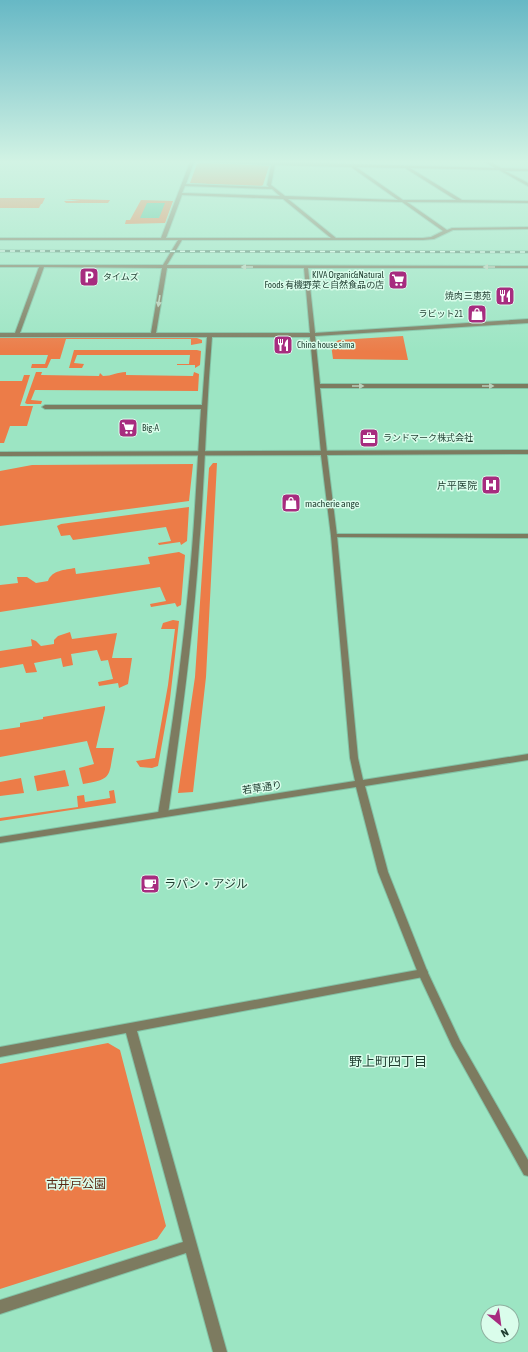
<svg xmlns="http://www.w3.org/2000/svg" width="528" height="1352" font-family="'Asap Condensed','Noto Sans JP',sans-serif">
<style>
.green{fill:#ec7c48}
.water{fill:#47be90}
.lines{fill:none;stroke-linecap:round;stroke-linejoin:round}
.minor-casing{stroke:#83c3a6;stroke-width:2}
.tertiary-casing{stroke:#83c3a6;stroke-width:2}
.minor{fill:#7d7b60;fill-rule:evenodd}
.tertiary{fill:#7d7b60;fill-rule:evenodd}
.rail-casing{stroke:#54846e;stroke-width:2.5}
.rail{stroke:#dafdeb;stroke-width:1.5;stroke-dasharray:5;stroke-linecap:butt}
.oneway{fill:#b9d0ba}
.labels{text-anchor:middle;stroke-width:3;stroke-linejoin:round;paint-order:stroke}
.far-poi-label{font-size:9px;fill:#1f3d30;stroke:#dafdeb;text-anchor:start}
.poi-label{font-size:10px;fill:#1f3d30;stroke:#dafdeb;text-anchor:end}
.street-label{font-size:10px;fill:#1f3d30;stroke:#dafdeb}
.near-poi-label{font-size:12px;fill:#1f3d30;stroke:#dafdeb;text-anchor:start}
.near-park-label{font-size:12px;fill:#592a15;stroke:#dafdeb}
.near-neighbourhood-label{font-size:13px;fill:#1f3d30;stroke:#dafdeb}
</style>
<rect width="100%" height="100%" fill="#9ce5c3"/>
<!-- green -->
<path class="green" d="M 201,163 L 265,165 L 269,166 L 263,185 L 260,187 L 190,183 L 197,164 Z
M 0,198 L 45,198 L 42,204 L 3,203 L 41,204 L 39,208 L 0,208 Z
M 65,199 L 110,200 L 108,203 L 66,203 L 64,201 L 80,201 Z
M 141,200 L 173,201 L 165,223 L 125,224 L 126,220 L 130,220 Z
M 403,336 L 408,360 L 333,359 L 331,344 L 339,340 Z
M 0,338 L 197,338 L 202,340 L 202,343 L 191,345 L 191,339 L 66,339 L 60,359 L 51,359 L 47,368 L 31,368 L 32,364 L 45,364 L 48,355 L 0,355 Z
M 74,350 L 197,350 L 201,351 L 200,365 L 195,368 L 195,365 L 177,365 L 177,364 L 189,364 L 190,355 L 77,355 L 74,363 L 84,364 L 82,368 L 69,368 Z
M 36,372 L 42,372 L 41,375 L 99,376 L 100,373 L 103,376 C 112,376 117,372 126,372 L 126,375 L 193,376 L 194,372 L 199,374 L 198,391 L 35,390 L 31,400 L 42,401 L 41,404 L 27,404 L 25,403 Z
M 24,375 L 30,375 L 20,406 L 33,406 L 27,426 L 10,426 L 4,443 L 0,443 L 0,381 L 22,381 Z
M 213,463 L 217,463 L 206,677 L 193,792 L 178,793 L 195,677 L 209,468 Z
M 193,464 L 189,501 L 0,526 L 0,471 L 32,465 Z
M 189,507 L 187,541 L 181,545 L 180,542 L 159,545 L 158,543 L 171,541 L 166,527 L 73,540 L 70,535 L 61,536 L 57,526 L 61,524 Z
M 179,552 L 185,555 L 181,605 L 177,607 L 175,603 L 151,607 L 150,604 L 166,601 L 160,587 L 0,612 L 0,585 L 18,583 L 17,577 L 27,577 L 36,583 L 48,581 C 52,570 65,570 75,568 L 76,574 L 150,564 L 148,557 Z
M 173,620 L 179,621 L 170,699 L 158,766 L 152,768 L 140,767 L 136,761 L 155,758 L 168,685 L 175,629 L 161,629 L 163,623 Z
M 70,632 L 72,639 L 117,633 L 112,658 L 132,658 L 128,684 L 119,688 L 118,683 L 99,686 L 98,682 L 113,679 L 108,660 L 101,661 L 97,650 L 71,654 L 73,665 L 63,667 L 61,658 L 34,663 L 37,672 L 26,673 L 23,664 L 0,668 L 0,651 L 32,646 L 31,639 L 36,641 L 41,646 L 54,644 L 54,640 L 58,636 Z
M 105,706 L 105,709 L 96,748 L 114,748 C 108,776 114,779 83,784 L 79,768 L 94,764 L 87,741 L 0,757 L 0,730 L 20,727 L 20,723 L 43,719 L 43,717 Z
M 65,770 L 69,786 L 37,791 L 34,776 Z
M 21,778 L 24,793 L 0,796 L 0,782 Z
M 114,790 L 116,803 L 0,821 L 0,818 L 78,807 L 77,796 L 84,795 L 85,802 L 110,798 L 109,791 Z
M 108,1043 L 120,1050 L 166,1226 L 157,1239 L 0,1289 L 0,1064 Z"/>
<!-- water -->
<path class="water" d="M 147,203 L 165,203 L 159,218 L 140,218 Z"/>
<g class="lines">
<!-- minor casing -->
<g class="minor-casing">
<path id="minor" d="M 190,162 L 194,162 L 186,184 L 269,187 L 267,185 L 271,165 L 212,162 L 268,162 L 495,168 L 485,162 L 490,162 L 501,168 L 528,169 L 528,171 L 505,171 L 528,183 L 528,186 L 499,170 L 410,168 L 462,200 L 528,201 L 528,203 L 407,202 L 447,230 L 452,228 L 528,227 L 528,229 L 453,230 L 434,239 L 423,240 L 182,240 L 167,265 L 528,266 L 528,268 L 308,268 L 315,333 L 528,319 L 528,323 L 315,336 L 320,384 L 528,384 L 528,388 L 320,388 L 327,453 L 324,455 L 321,453 L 310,337 L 212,337 C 206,407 205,477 199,547 C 193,637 181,725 168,814 L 166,816 L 160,816 L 158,814 C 171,737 182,660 189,582 C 195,524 197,466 201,409 L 45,409 L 42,407 L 45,405 L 202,405 L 207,337 L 0,337 L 0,333 L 15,333 L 39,267 L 0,267 L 0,265 L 163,265 L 178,240 L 0,240 L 0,238 L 161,238 ZM 275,165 L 351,167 L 398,200 L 285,196 L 271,185 ZM 356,167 L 405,168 L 456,200 L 403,200 ZM 185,186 L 272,189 L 280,196 L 182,193 ZM 182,195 L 283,199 L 331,238 L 166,238 ZM 288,199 L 402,202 L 443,231 L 431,237 L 423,238 L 336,238 ZM 44,267 L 162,268 L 151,333 L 20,333 ZM 167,268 L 304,268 L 310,333 L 156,333 Z
M 334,534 L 528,534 L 528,538 L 332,537 L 331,536 Z
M 423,969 L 427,970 L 428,973 L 427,976 L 423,977 L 137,1031 L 227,1352 L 213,1352 L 186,1253 L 0,1314 L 0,1300 L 183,1242 L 126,1033 L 0,1057 L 0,1047 Z"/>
</g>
<!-- tertiary casing -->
<g class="tertiary-casing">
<path id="tertiary" d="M 528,450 L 528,454 L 327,455 L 337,536 L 358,758 L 363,780 L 528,754 L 528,760 L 365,786 L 388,872 L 428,973 L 460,1041 L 528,1160 L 528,1176 L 524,1175 L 452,1046 L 418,973 L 378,872 L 356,787 L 0,843 L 0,837 L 355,781 L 350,758 L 331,536 L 321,455 L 0,456 L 0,452 Z"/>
</g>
<!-- minor -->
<use href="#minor" class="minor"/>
<!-- tertiary -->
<use href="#tertiary" class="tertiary"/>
<!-- rail casing -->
<g class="rail-casing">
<path id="rail" d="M 0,251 L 528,252"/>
</g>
<!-- rail -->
<use href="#rail" class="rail"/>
</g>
<!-- one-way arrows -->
<defs><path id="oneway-solid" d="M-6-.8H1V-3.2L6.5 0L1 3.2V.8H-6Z"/></defs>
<g class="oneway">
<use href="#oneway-solid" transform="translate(247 267) rotate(-180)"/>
<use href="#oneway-solid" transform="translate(489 267) rotate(-180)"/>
<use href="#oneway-solid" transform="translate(159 301) rotate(99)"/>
<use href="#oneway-solid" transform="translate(358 386)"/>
<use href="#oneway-solid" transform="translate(488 386)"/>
</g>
<!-- sky -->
<linearGradient id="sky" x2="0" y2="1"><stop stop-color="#67b8c5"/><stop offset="0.46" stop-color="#d2f3e4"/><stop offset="1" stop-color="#d2f3e4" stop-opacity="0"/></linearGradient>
<rect width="528" height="352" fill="url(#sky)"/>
<!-- icons -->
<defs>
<g id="parking-square" transform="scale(1)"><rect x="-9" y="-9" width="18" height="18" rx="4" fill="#a72c7f" stroke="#dafdeb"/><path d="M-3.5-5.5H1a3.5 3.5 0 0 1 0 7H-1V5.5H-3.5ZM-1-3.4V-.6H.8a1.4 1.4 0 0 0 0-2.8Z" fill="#fff"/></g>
<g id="supermarket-square" transform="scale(1)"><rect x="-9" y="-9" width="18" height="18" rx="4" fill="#a72c7f" stroke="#dafdeb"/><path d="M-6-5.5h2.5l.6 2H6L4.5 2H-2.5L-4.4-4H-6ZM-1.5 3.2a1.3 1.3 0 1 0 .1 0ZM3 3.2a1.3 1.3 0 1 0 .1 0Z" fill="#fff"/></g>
<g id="restaurant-square" transform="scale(1)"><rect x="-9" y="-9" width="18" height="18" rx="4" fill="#a72c7f" stroke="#dafdeb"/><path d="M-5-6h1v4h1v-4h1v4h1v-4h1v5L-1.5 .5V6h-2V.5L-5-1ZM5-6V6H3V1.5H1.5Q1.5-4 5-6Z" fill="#fff"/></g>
<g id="shop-square" transform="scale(1)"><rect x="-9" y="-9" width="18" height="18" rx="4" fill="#a72c7f" stroke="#dafdeb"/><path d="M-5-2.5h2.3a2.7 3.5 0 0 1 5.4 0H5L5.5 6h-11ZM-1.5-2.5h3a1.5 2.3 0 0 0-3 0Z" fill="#fff"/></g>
<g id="office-square" transform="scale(1)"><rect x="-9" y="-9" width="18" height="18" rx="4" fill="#a72c7f" stroke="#dafdeb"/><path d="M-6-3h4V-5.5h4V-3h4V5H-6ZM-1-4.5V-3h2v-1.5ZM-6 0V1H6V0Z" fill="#fff"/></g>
<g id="hospital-square" transform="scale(1)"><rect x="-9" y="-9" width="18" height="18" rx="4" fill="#a72c7f" stroke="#dafdeb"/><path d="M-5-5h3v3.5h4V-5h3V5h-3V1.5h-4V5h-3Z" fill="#fff"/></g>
<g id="cafe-square" transform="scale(1)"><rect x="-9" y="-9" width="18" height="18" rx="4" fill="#a72c7f" stroke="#dafdeb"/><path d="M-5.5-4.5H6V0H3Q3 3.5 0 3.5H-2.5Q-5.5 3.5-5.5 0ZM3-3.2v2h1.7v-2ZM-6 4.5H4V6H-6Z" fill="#fff"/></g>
</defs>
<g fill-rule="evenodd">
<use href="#parking-square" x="89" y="277"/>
<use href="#supermarket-square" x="398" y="280"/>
<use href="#restaurant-square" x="505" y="296"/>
<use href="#shop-square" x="477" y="314"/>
<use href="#restaurant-square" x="283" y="345"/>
<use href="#supermarket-square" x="128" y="428"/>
<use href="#office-square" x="369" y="438"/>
<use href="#hospital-square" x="491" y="485"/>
<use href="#shop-square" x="291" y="503"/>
<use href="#cafe-square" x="150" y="884"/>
</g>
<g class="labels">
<!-- far-poi labels -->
<g class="far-poi-label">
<text x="384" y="278" text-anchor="end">KIVA Organic&amp;Natural<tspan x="384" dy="10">Foods 有機野菜と自然食品の店</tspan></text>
<text x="103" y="280">タイムズ</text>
<text x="491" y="299" text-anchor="end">焼肉 三恵苑</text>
<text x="463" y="317" text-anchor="end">ラビット21</text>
<text x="297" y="348">China house sima</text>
<text x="142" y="431">Big-A</text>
<text x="383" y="441">ランドマーク株式会社</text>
</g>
<!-- poi labels -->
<g class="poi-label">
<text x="477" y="489">片平医院</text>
<text x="305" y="507" text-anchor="start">macherie ange</text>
</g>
<!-- street labels -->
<g class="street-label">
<text transform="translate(262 787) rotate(-9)" y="4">若草通り</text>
</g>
<!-- near-poi labels -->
<g class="near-poi-label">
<text x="164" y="888">ラパン・アジル</text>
</g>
<!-- near-park labels -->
<g class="near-park-label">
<text x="76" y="1188">古井戸公園</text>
</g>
<!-- near-neighbourhood labels -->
<g class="near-neighbourhood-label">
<text x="388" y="1066">野上町四丁目</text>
</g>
</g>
<!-- north arrow -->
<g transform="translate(500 1324) rotate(151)"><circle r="19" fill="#dafdeb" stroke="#8fb0a0"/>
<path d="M0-3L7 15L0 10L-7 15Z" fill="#a72c7f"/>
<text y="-6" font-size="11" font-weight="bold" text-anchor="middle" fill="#1f3d30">N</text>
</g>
</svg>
